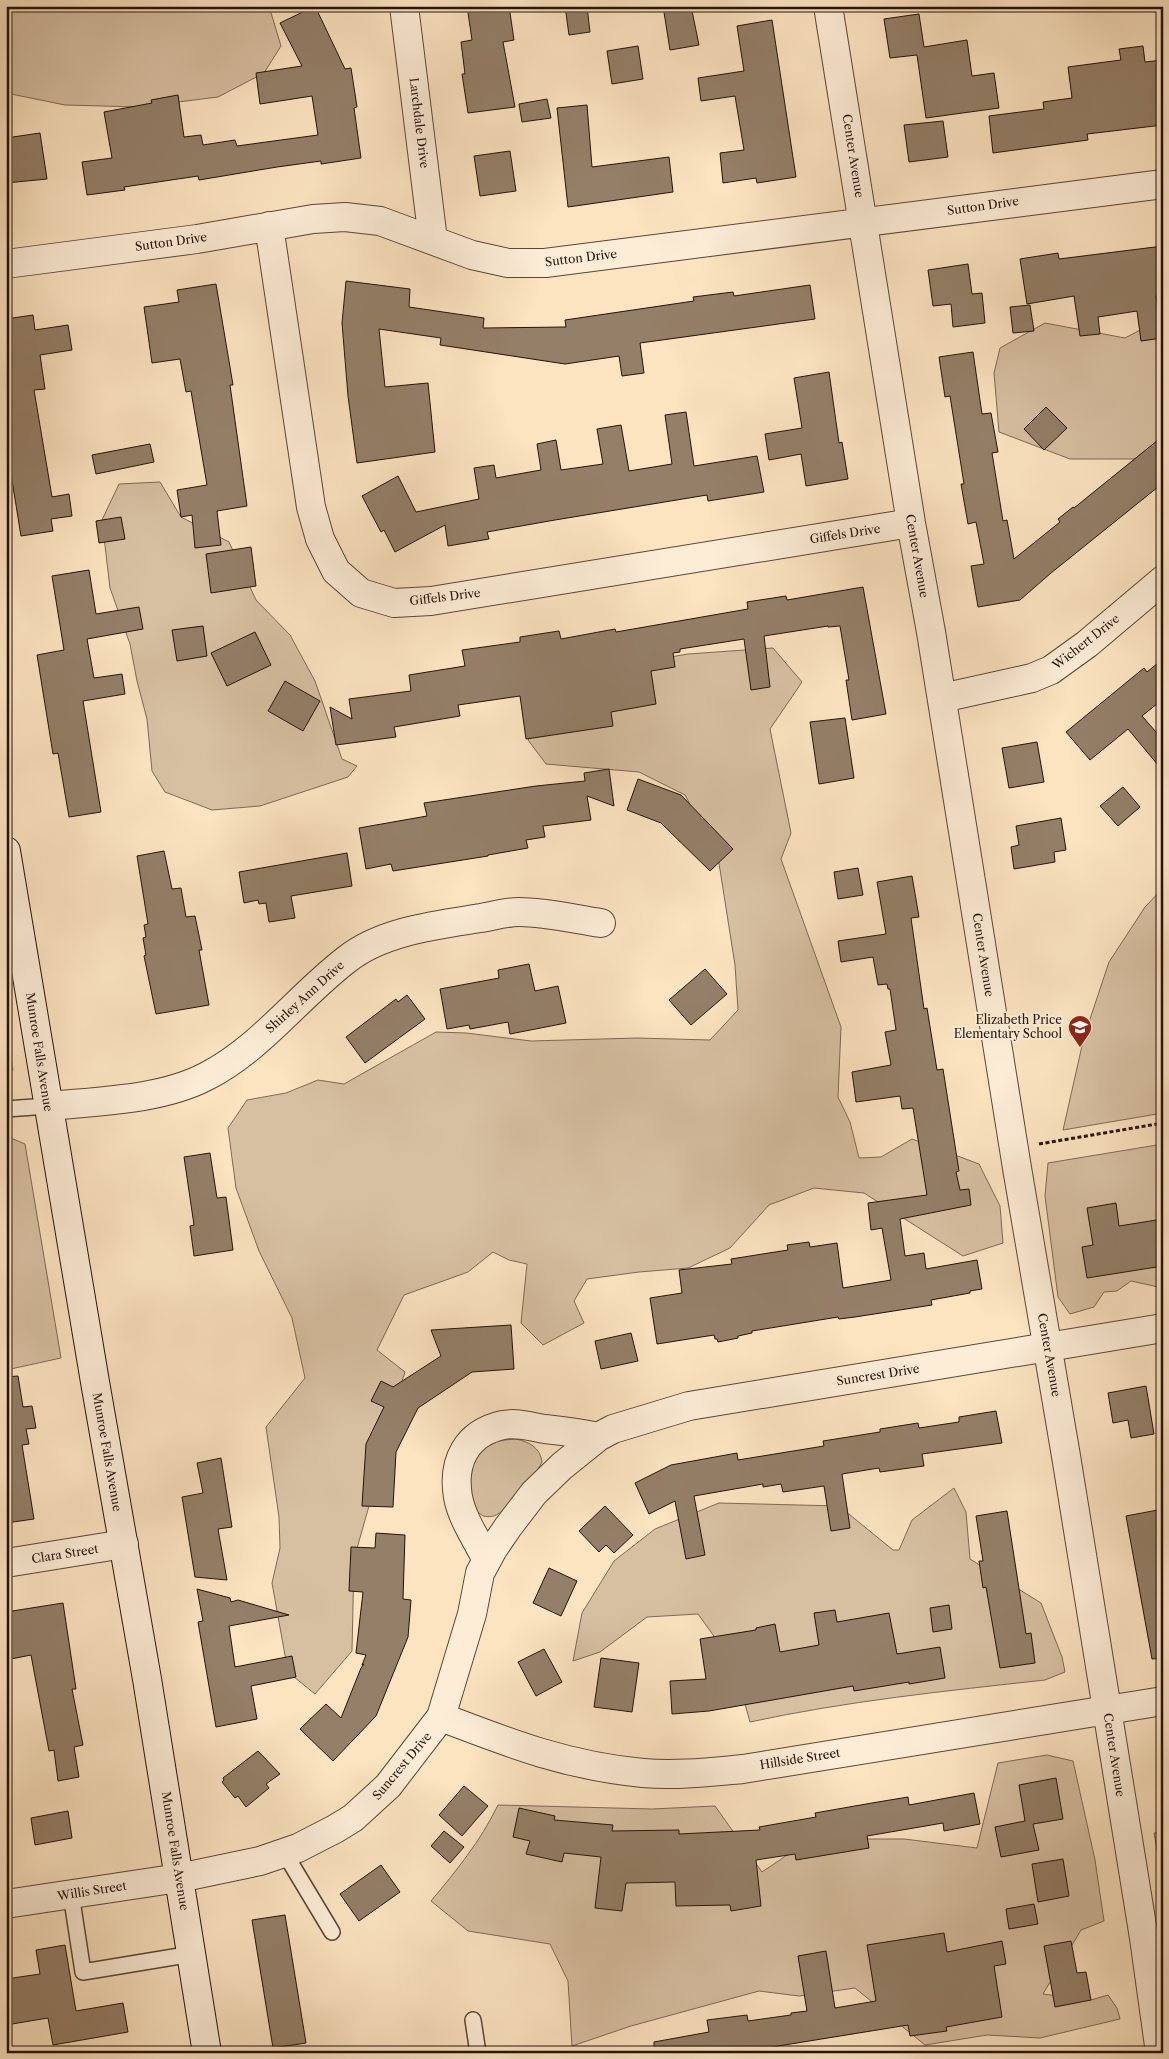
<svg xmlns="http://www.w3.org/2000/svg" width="1169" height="2059" font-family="'Libre Caslon Text',serif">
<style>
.green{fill:#d7c0a2;stroke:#7e6955}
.building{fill:#947f68;stroke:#241208}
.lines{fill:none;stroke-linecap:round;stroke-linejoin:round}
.lane-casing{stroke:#5a4636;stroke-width:18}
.street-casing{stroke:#5a4636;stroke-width:30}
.secondary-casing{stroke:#241208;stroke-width:30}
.path{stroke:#241208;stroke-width:3;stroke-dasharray:4 2.5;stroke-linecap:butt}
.lane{stroke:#fdedd7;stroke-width:15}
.street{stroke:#fdedd7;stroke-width:28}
.secondary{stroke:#fdedd7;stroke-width:28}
.labels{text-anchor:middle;stroke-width:4;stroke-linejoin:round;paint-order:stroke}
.street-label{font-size:12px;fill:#241208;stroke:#fdedd7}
.poi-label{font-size:12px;fill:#241208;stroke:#fdedd7;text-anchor:end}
</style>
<rect width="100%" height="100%" fill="#fce4c1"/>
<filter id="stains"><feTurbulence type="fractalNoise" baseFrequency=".004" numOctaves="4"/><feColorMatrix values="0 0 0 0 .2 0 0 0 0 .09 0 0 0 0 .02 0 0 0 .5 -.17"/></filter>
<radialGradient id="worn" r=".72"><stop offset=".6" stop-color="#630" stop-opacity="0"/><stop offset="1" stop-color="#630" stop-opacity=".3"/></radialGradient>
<!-- green -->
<path class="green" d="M 6,6 L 269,6 L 281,46 L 264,73 L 218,97 L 138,107 L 65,105 L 6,93 Z
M 1163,318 L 1163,459 L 1070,459 L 999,432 L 994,373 L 1000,348 L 1045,323 L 1125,338 Z
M 160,482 L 181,517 L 229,542 L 256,600 L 290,635 L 315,681 L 342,759 L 357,766 L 348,777 L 260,806 L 212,810 L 165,792 L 152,771 L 147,719 L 137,681 L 130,644 L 110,588 L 102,520 L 119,484 Z
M 773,648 L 802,682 L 770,729 L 791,833 L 781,859 L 841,1027 L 838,1097 L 850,1122 L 859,1158 L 881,1157 L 912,1139 L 979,1164 L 1000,1206 L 1003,1243 L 963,1256 L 864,1193 L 814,1188 L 769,1205 L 730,1248 L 688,1268 L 639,1272 L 587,1279 L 574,1301 L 584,1323 L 543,1345 L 521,1323 L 527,1264 L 509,1260 L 493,1252 L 468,1272 L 404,1295 L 377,1350 L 405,1372 L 381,1446 L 382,1460 L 354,1559 L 352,1651 L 315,1694 L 288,1672 L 272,1583 L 280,1548 L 279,1517 L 266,1427 L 305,1378 L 292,1318 L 259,1251 L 236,1188 L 228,1128 L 247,1100 L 286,1093 L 318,1080 L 344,1084 L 436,1032 L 466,1033 L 531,1041 L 637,1038 L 710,1040 L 738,1010 L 735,965 L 718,857 L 685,795 L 639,772 L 546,764 L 528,740 L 547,705 L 589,671 L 688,654 Z
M 1163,888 L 1163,1113 L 1063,1130 L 1084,1037 L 1109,962 L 1145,907 Z
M 6,1029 L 13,1070 L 6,1074 Z
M 6,1136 L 25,1144 L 61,1358 L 6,1370 Z
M 1163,1144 L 1163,1288 L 1131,1281 L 1117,1291 L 1104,1292 L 1094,1307 L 1070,1314 L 1058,1297 L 1045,1196 L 1048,1163 Z
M 516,1439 C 529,1442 540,1447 542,1462 C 540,1469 505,1510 498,1514 C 493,1517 489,1517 483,1516 C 479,1513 474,1510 472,1505 C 463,1487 470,1458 485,1447 C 494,1440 505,1440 516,1439 Z
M 954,1488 L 966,1512 L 970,1559 L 1041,1603 L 1062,1657 L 1065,1672 L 1045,1680 C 945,1691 847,1701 750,1722 L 734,1664 L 698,1614 L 647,1617 L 600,1652 L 573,1661 L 582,1613 L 614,1561 L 655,1529 L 719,1503 L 839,1506 L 893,1550 L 899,1550 L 912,1520 Z
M 1047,1755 L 1073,1761 L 1095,1860 L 1104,1921 L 1081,1930 L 1043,1994 L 1091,2000 L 1108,1995 L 1117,2008 L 1120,2019 L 1040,2038 L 987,2035 L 925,2045 L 855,1988 L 799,1996 L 759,1991 L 631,2026 L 572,2046 L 568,1981 L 550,1944 L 468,1931 L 431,1901 C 456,1871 480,1842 498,1805 L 652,1809 L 715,1806 L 762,1872 L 811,1839 L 904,1839 L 977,1848 L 998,1763 Z
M 1163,1832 L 1163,1884 L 1154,1833 Z"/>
<!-- building -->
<path class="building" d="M 315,6 L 345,69 L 351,68 L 357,107 L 354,108 L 361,158 L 321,164 L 321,161 L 277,167 L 199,180 L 198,176 L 124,187 L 125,190 L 87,195 L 82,162 L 112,158 L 104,112 L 152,103 L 151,100 L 178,95 L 184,137 L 201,135 L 203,145 L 235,140 L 237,146 L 318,135 L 312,96 L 260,104 L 256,73 L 302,66 L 280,23 Z
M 467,6 L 509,6 L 514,40 L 503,42 L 515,107 L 468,113 L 462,74 L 465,74 L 461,42 L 472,40 Z
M 565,6 L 587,6 L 590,32 L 569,35 Z
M 663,6 L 691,6 L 699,45 L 670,50 Z
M 919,14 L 924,47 L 967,40 L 972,76 L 994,73 L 999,108 L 926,118 L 917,55 L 890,58 L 884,19 Z
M 772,20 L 796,177 L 757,183 L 756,178 L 723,183 L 720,153 L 744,150 L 735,96 L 701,101 L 698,78 L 744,71 L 737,26 Z
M 638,46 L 643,79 L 612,84 L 607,51 Z
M 1143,46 L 1145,62 L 1163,60 L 1163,125 L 1087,134 L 1088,140 L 993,153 L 989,116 L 1044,109 L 1043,102 L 1072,98 L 1068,67 L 1121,60 L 1119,49 Z
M 547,99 L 551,118 L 522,122 L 519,104 Z
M 587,105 L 592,167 L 669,157 L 673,192 L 568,207 L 557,108 Z
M 943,121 L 948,157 L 909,162 L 904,125 Z
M 40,133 L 47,179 L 6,183 L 6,138 Z
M 510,151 L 516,191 L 480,196 L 474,156 Z
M 1163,246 L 1163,295 L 1156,296 L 1162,338 L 1141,341 L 1137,311 L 1098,317 L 1100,334 L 1080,336 L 1074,296 L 1027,304 L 1020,259 L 1058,253 L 1059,259 Z
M 968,264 L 972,294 L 982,293 L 985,323 L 953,327 L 951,304 L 933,306 L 928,270 Z
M 346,281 L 410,289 L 409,307 L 484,318 L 483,328 L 566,327 L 565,320 L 694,301 L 693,297 L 733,292 L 734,296 L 810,285 L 815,319 L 640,343 L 644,373 L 622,376 L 619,356 L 565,364 L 440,345 L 441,338 L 379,329 L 385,387 L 428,383 L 435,452 L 357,463 L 348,396 L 342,323 Z
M 216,284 L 233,385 L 230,385 L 247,506 L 217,511 L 221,545 L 195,548 L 192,515 L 181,517 L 177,490 L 207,485 L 191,391 L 186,392 L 180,359 L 152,363 L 144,307 L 179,302 L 177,290 Z
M 1030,305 L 1034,331 L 1013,333 L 1010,307 Z
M 33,315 L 35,330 L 68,325 L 72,350 L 40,355 L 45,389 L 34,390 L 52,497 L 69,494 L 72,516 L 51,519 L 53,531 L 21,536 L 6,443 L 6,319 Z
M 973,352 L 982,414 L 991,413 L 998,452 L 992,453 L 1003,521 L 1007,520 L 1014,559 L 1060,522 L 1058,519 L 1073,507 L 1074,508 L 1163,436 L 1163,483 L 1051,573 L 1020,600 L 978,607 L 971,566 L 984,564 L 976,522 L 968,524 L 961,484 L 964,484 L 950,396 L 945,397 L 939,357 Z
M 829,372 L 839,443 L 842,442 L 848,479 L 806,486 L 801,454 L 769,460 L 765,434 L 802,428 L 794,378 Z
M 1046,407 L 1067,428 L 1044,450 L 1024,429 Z
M 686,412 L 694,466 L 757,456 L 764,492 L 708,501 L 707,495 L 555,520 L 487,532 L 489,539 L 448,546 L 445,525 L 395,552 L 384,530 L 381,532 L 362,496 L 398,476 L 416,512 L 479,499 L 474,468 L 494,465 L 496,478 L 541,470 L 537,444 L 556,440 L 561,470 L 603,464 L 597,429 L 621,425 L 629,471 L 672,464 L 665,415 Z
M 150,444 L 154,462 L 96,474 L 92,455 Z
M 121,517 L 125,539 L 99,543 L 96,521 Z
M 251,547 L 256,586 L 211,593 L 206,554 Z
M 89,570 L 96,614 L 139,607 L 143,629 L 87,639 L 94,678 L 122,674 L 125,694 L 83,701 L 101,812 L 69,817 L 58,753 L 53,754 L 37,655 L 64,650 L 52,576 Z
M 863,587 L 886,714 L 852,720 L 846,680 L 849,680 L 840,626 L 828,627 L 828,626 L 764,636 L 770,687 L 751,690 L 744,639 L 680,649 L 680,652 L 673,653 L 675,667 L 651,671 L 656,704 L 611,712 L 613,726 L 526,739 L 520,696 L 458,705 L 460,716 L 394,727 L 396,737 L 336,745 L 330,707 L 352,719 L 349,699 L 411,691 L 409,675 L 465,666 L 462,650 L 520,642 L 520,637 L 559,631 L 561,639 L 615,629 L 616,632 L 748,609 L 747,602 L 786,596 L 787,600 Z
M 203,626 L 207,656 L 177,661 L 172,630 Z
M 255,632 L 271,665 L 227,686 L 211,653 Z
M 1163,659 L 1163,699 L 1142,716 L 1163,740 L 1163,771 L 1128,729 L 1090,760 L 1066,732 L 1144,668 L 1147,672 Z
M 285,681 L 320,701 L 303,731 L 268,711 Z
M 845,718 L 854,778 L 819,784 L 810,722 Z
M 1037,742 L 1044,782 L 1009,788 L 1002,748 Z
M 609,769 L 614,806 L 587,796 L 591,820 L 543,826 L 545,837 L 526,840 L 528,848 L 488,855 L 488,856 L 393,871 L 391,864 L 366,869 L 359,828 L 427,816 L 424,803 L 536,786 L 585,781 L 584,773 Z
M 638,779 L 681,795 L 733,849 L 710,871 L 661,823 L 627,810 Z
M 1123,787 L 1140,807 L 1118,826 L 1100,806 Z
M 1061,818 L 1066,850 L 1054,852 L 1055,862 L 1014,869 L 1011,847 L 1019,845 L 1016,826 Z
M 164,851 L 172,889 L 181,888 L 186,917 L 195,916 L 202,950 L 199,950 L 209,1005 L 156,1014 L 144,956 L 146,955 L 143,938 L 146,937 L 144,925 L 148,924 L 137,856 Z
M 347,853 L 352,886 L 291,896 L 295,918 L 269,922 L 266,903 L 259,904 L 258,900 L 244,903 L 239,872 Z
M 858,868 L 863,895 L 838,899 L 834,872 Z
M 912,876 L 919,917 L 911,918 L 924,1009 L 927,1008 L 937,1070 L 943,1069 L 959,1171 L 956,1172 L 960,1190 L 969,1189 L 971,1205 L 900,1219 L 905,1256 L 924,1253 L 926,1269 L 977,1260 L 982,1289 L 970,1291 L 970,1293 L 931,1300 L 932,1305 L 855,1317 L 839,1319 L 838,1317 L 752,1331 L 752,1333 L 738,1336 L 738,1338 L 718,1342 L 717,1339 L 715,1339 L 714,1335 L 657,1344 L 650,1298 L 682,1293 L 679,1270 L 732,1264 L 731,1259 L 788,1250 L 787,1245 L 809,1242 L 810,1247 L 837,1243 L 843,1288 L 891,1280 L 882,1228 L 871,1230 L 868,1203 L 927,1195 L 913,1108 L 902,1109 L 900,1096 L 856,1102 L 852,1072 L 891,1065 L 885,1032 L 896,1030 L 890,989 L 888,989 L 887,984 L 878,985 L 873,957 L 841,962 L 838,941 L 886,934 L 877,882 Z
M 529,964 L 535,991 L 558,986 L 566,1023 L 510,1034 L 508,1022 L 470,1029 L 469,1025 L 447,1029 L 440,989 L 499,978 L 498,970 Z
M 705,969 L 727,994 L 691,1025 L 669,1000 Z
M 407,995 L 425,1019 L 365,1063 L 346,1037 L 396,999 L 398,1002 Z
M 210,1153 L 217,1198 L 226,1197 L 233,1250 L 194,1256 L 190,1226 L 194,1225 L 184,1157 Z
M 1116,1203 L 1119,1226 L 1163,1219 L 1163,1266 L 1087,1278 L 1082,1247 L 1093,1245 L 1087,1208 Z
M 511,1325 L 514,1369 L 472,1372 L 418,1408 L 396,1452 L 393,1507 L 362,1506 L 366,1444 L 384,1407 L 371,1401 L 381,1381 L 393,1387 L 441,1356 L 431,1330 Z
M 631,1333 L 638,1361 L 601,1369 L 595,1341 Z
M 18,1376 L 23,1407 L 32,1406 L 36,1428 L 26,1429 L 29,1444 L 22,1445 L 34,1519 L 6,1523 L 6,1377 Z
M 1146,1386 L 1154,1434 L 1131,1438 L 1128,1420 L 1113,1423 L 1108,1393 Z
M 996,1411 L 1002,1443 L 922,1454 L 924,1466 L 880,1472 L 879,1468 L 842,1474 L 850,1528 L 831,1531 L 824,1486 L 783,1492 L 781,1484 L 763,1487 L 763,1484 L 694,1496 L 705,1555 L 686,1559 L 675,1501 L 649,1514 L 635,1483 L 671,1465 L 737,1453 L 738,1460 L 824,1446 L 823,1441 L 880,1432 L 880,1429 L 918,1423 L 919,1428 L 959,1422 L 959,1417 Z
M 221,1458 L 232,1527 L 218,1529 L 227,1580 L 195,1577 L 182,1497 L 203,1493 L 197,1463 Z
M 605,1506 L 633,1535 L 614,1553 L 606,1545 L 599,1552 L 579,1531 Z
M 1163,1509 L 1163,1548 L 1158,1549 L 1163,1579 L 1163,1658 L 1152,1659 L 1126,1516 Z
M 1007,1511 L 1026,1634 L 1031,1633 L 1035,1663 L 1000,1668 L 986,1587 L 983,1588 L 979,1561 L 983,1561 L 976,1516 Z
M 376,1533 L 405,1535 L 403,1599 L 411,1600 L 408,1637 L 376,1716 L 333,1761 L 300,1729 L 326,1704 L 341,1718 L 361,1668 L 364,1664 L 362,1665 L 366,1655 L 356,1653 L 363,1592 L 349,1591 L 351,1547 L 375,1548 Z
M 549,1568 L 577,1581 L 561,1616 L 533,1603 Z
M 197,1589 L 230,1598 L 231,1602 L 238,1600 L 289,1615 L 229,1626 L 235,1667 L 292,1656 L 296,1677 L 251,1686 L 257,1719 L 216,1727 L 198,1622 L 203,1621 Z
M 63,1603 L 76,1689 L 72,1689 L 83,1745 L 74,1747 L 79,1777 L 58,1781 L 54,1750 L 49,1751 L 31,1655 L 6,1660 L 6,1612 Z
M 949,1605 L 952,1629 L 933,1632 L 930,1608 Z
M 835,1610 L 837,1622 L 889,1613 L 897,1654 L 940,1647 L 945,1678 L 909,1684 L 909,1682 L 854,1691 L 853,1686 L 709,1711 L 672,1714 L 670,1681 L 706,1679 L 700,1639 L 756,1630 L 756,1628 L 775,1624 L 780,1652 L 819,1645 L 814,1613 Z
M 544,1649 L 562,1682 L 536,1696 L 518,1662 Z
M 601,1658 L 639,1663 L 632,1712 L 594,1707 Z
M 258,1751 L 280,1774 L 266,1784 L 269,1788 L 246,1807 L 238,1796 L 235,1798 L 222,1782 L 224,1780 L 223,1778 Z
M 1056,1778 L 1063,1819 L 1033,1824 L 1039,1850 L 1001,1857 L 995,1827 L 1025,1821 L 1019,1785 Z
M 464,1786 L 488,1806 L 462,1836 L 439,1815 Z
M 974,1793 L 980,1824 L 944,1831 L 943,1823 L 867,1836 L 869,1848 L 796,1860 L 795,1854 L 756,1860 L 761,1906 L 731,1911 L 730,1905 L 676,1906 L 675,1882 L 626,1883 L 622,1911 L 595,1908 L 601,1857 L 564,1853 L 562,1862 L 526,1854 L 530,1841 L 513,1837 L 519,1808 L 555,1816 L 554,1820 L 613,1825 L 612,1831 L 679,1830 L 679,1834 L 760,1830 L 759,1827 L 816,1817 L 815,1813 L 872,1803 L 908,1797 L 909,1805 Z
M 68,1811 L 72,1838 L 35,1845 L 31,1818 Z
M 444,1831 L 464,1847 L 450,1863 L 431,1846 Z
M 1063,1859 L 1069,1896 L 1038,1902 L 1032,1864 Z
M 381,1865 L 400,1892 L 359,1921 L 340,1894 Z
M 1034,1904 L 1038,1924 L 1009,1929 L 1006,1909 Z
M 285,1915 L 306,2043 L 273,2048 L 252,1920 Z
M 944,1933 L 947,1952 L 1002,1941 L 1006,1964 L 994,1966 L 1002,2017 L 946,2027 L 947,2031 L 910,2036 L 908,2025 L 735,2053 L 654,2053 L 654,2042 L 709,2032 L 707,2020 L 747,2015 L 748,2021 L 791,2015 L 791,2013 L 807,2011 L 798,1956 L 826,1951 L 835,2008 L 876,2001 L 867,1945 Z
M 1071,1941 L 1077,1973 L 1086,1972 L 1091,2000 L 1055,2007 L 1044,1946 Z
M 65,1945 L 76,2011 L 123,2003 L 128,2032 L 53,2045 L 48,2018 L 6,2025 L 6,1979 L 40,1974 L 36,1950 Z"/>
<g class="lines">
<!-- lane casing -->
<g class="lane-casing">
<path id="lane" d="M 6,1109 L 48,1106
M 284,1852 L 332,1932
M 71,1894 L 83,1972 L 192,1954
M 473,2020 L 478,2053"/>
</g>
<!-- street casing -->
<g class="street-casing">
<path id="street" d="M 404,6 L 433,240
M 828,6 L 911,523 L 931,632 L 1017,1168 L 1066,1456 L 1144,1938 L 1160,2053
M 269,226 L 311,507 L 320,539 L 336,571 L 361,593 L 394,603 L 431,601 L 911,523
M 6,264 L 197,239 L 313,219 L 345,217 L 380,221 L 472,255 L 508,263 L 545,263 L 1163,184
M 942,698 L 1032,678 L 1051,670 L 1087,644 L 1163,580
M 48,1106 C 99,1101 162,1100 207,1076 C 261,1048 298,997 346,960 C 382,931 437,925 481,918 C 493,916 507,912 519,912 C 546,912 574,919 601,923
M 487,1560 C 477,1540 462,1519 458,1497 C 452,1462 466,1433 503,1425 C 518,1422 531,1427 545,1429 C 563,1431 580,1433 598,1437
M 6,1563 L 124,1544
M 441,1717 C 511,1744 568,1766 643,1773 C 676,1776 710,1772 743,1769 L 1163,1701
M 6,1904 L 179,1878 L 260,1861 L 298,1848 L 335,1829 L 353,1818 L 388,1786 L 441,1717 L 472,1614 L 480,1573 L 493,1549 L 508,1527 L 534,1493 L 562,1466 L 598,1437 L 613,1429 L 689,1406 L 1163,1328"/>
</g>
<!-- secondary casing -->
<g class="secondary-casing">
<path id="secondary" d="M 6,851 L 95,1382 L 147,1679 L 207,2053"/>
</g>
<!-- path -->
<path class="path" d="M 1039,1144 L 1163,1123"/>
<!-- lane -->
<use href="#lane" class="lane"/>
<!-- street -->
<use href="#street" class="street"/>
<!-- secondary -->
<use href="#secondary" class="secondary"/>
</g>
<!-- icons -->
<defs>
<g id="school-pin" transform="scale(1.25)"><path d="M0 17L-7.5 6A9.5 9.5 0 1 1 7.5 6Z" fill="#8f2418" stroke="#fdedd7"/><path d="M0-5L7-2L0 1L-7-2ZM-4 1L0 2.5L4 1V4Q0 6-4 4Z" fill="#fff"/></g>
</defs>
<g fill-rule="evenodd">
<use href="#school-pin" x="1080" y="1027"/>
</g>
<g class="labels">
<!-- street labels -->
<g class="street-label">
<text transform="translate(419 123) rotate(83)" y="4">Larchdale Drive</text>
<text transform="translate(853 156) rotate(81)" y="4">Center Avenue</text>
<text transform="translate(983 206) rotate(-8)" y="4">Sutton Drive</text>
<text transform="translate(171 242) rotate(-8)" y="4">Sutton Drive</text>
<text transform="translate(581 258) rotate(-7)" y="4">Sutton Drive</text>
<text transform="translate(845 534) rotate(-9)" y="4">Giffels Drive</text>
<text transform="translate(917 556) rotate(80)" y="4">Center Avenue</text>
<text transform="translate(445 597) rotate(-7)" y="4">Giffels Drive</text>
<text transform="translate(1086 642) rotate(-38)" y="4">Wichert Drive</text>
<text transform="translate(983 955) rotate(81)" y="4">Center Avenue</text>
<text transform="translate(305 997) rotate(-42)" y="4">Shirley Ann Drive</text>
<text transform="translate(39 1052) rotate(81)" y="4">Munroe Falls Avenue</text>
<text transform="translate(1049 1355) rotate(80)" y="4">Center Avenue</text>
<text transform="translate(878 1375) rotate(-9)" y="4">Suncrest Drive</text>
<text transform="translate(107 1452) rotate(80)" y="4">Munroe Falls Avenue</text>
<text transform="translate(65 1554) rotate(-9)" y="4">Clara Street</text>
<text transform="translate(1114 1755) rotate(81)" y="4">Center Avenue</text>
<text transform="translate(800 1759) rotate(-9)" y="4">Hillside Street</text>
<text transform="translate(402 1766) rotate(-50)" y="4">Suncrest Drive</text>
<text transform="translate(175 1851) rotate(81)" y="4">Munroe Falls Avenue</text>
<text transform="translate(92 1891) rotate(-9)" y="4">Willis Street</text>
</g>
<!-- poi labels -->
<g class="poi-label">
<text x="1062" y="1024">Elizabeth Price<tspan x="1062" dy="14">Elementary School</tspan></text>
</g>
</g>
<!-- margin -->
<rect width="1169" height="2059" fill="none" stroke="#fce4c1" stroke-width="25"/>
<rect x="8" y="8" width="1154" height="2044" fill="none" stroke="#241208" stroke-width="2.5"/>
<rect x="12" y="12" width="1144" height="2034" fill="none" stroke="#241208"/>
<rect width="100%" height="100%" filter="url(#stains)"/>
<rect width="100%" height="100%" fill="url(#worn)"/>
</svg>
